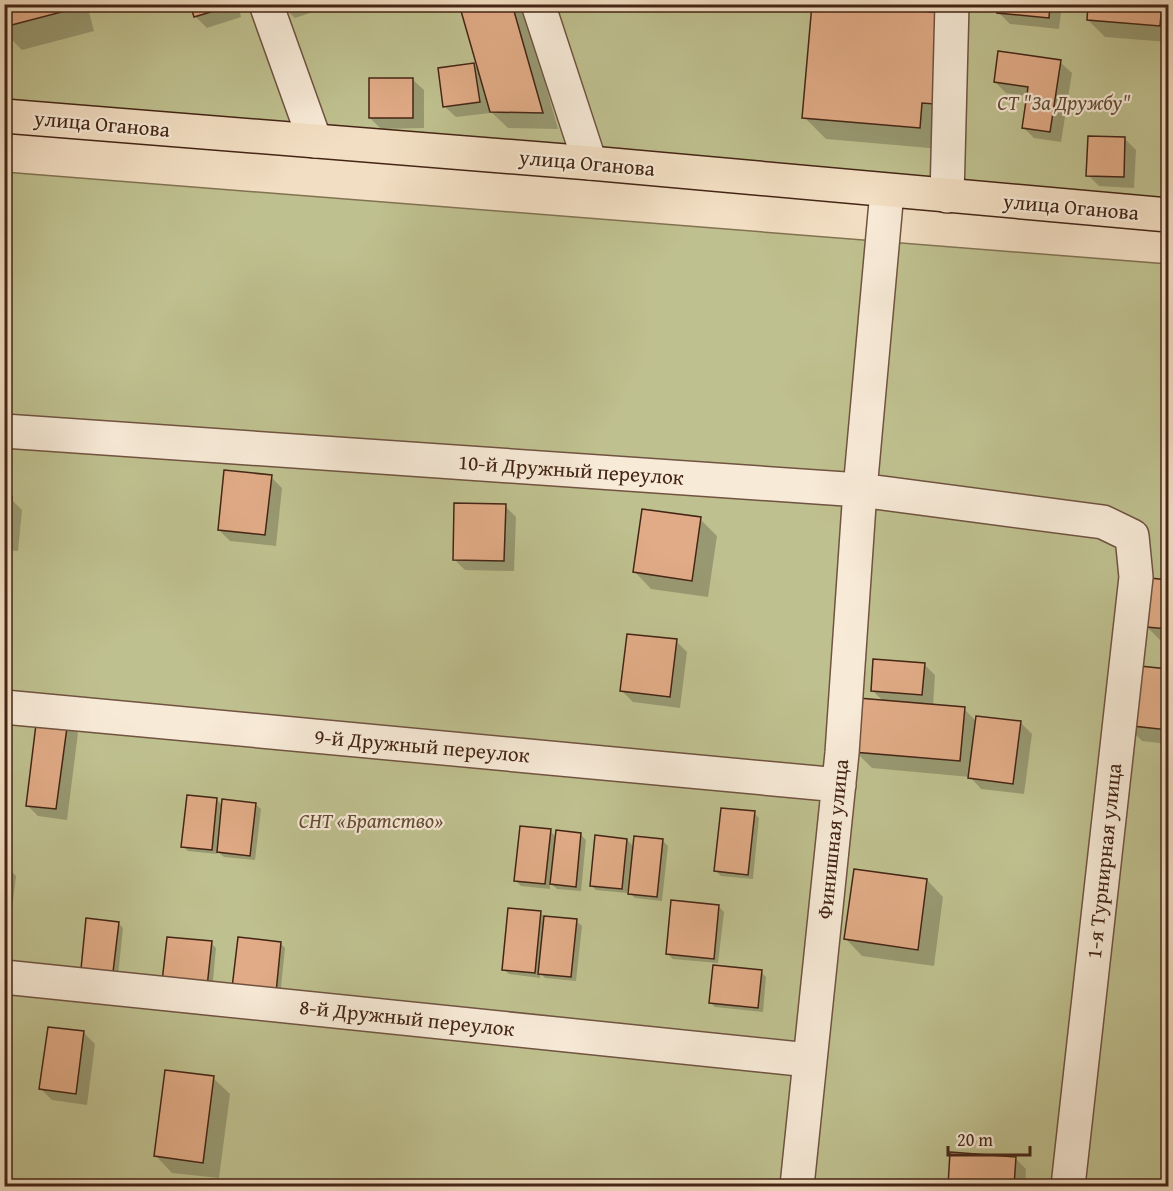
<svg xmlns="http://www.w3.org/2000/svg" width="1173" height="1191" font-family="'Gentium Book Plus',serif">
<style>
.green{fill:#bfc08f;stroke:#827252;stroke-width:1.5}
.shadow{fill:#0003}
.building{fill:#e0ab86;stroke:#442515;stroke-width:1.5}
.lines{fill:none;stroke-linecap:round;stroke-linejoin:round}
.minor-casing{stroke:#705340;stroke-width:36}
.major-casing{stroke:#442515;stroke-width:36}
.minor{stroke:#f7ead7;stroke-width:33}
.major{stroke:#f2dec2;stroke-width:33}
.labels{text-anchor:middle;stroke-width:4.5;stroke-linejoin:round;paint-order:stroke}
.park-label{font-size:21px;font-style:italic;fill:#634c34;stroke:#f7ead7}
.street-label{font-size:21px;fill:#442515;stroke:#f7ead7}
</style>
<rect width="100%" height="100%" fill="#f2dec2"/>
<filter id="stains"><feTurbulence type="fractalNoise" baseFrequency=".00333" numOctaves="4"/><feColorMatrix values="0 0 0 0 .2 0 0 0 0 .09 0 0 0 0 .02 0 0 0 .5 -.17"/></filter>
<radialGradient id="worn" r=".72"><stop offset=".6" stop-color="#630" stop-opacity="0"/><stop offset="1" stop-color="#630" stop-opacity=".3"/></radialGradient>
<!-- green -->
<path class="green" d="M 4,5 L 1168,5 L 1168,210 L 5,108 Z
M 4,172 L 1168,264 L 1168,1186 L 5,1186 Z"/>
<!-- shadow -->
<path class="shadow" d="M 4,4 L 87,4 L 94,31 L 22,50 L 4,32 Z
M 192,4 L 238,4 L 241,17 L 207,28 L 196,17 Z
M 281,4 L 336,4 L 295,18 Z
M 461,4 L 523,4 L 558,129 L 508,128 L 489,110 L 490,113 L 456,117 L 444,106 L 474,65 L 479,70 Z
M 999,4 L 1062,4 L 1059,29 L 1010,24 L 999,13 Z
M 1090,4 L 1168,4 L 1168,42 L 1105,37 L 1088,20 Z
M 942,14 L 941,149 L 826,139 L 804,117 Z
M 1060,62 L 1072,73 L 1061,142 L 1034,138 L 1023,127 L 1028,96 L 1006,93 L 995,82 Z
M 412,79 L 424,90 L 424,128 L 381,129 L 370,118 Z
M 1125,139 L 1136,150 L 1134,188 L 1099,186 L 1088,175 Z
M 271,477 L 282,488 L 276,546 L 230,541 L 219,530 Z
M 4,498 L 11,499 L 22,510 L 18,551 L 4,550 Z
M 505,506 L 516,517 L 514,571 L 465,570 L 454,559 Z
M 700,519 L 717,536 L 708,597 L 651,589 L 635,572 Z
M 1151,580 L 1168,581 L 1168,644 L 1164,644 L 1147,627 Z
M 676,641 L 687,652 L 680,708 L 633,702 L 622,691 Z
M 924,664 L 935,675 L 933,706 L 964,709 L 977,722 L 1021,723 L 1032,734 L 1024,794 L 981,789 L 970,777 L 872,768 L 855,751 L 884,702 L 872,690 Z
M 1132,666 L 1168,671 L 1168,744 L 1142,741 L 1125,724 Z
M 67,722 L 78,733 L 67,820 L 38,816 L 27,805 Z
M 217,800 L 223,806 L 255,804 L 261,809 L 255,860 L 224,857 L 217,851 L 217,854 L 188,851 L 183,846 Z
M 754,813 L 759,818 L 753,879 L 721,876 L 716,871 Z
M 550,831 L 556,837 L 581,835 L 586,840 L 581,891 L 557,889 L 550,883 L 550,889 L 521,886 L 515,880 Z
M 627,840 L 634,847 L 663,841 L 668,846 L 662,901 L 635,898 L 627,890 L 627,893 L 596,890 L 591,885 Z
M 5,865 L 16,876 L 9,934 L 4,934 Z
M 927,880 L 943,897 L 934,966 L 862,956 L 846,939 Z
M 719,907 L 724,912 L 718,963 L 673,959 L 668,954 Z
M 540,913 L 545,917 L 576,921 L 582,926 L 576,981 L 545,978 L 540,973 L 540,978 L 509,974 L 503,969 Z
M 118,923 L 123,928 L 118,976 L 88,973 Z
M 211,943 L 216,948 L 212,991 L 169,987 Z
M 280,943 L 285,948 L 280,997 L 239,993 Z
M 761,972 L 766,977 L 763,1012 L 715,1007 L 710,1002 Z
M 84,1033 L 95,1044 L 87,1105 L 52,1100 L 41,1089 Z
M 213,1078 L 230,1094 L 219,1178 L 172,1173 L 156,1156 Z
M 951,1154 L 1015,1158 L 1026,1169 L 1025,1186 L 949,1186 Z"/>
<!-- building -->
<path class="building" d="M 4,4 L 72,4 L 73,9 L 4,27 Z
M 190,4 L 231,4 L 231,6 L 194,17 Z
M 459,4 L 512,4 L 543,113 L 490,112 Z
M 812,4 L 848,4 L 943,13 L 935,104 L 922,103 L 920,128 L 802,118 Z
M 998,4 L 1050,4 L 1049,18 L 997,13 Z
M 1088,4 L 1162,4 L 1160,26 L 1087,20 Z
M 998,51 L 1061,60 L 1050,132 L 1022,128 L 1028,87 L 994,82 Z
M 474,63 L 480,102 L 443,107 L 438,68 Z
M 369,78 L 413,78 L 413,118 L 369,118 Z
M 1088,136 L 1125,137 L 1124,177 L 1086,176 Z
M 224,470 L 272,475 L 265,535 L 218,530 Z
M 4,496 L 12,497 L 7,541 L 4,540 Z
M 454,503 L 506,504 L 504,561 L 453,560 Z
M 642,509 L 701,517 L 692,581 L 633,572 Z
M 1150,578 L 1168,580 L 1168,629 L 1146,627 Z
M 627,634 L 677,639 L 670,697 L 620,691 Z
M 873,659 L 925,663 L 922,695 L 871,691 Z
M 1130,665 L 1168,669 L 1168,730 L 1124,725 Z
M 858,698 L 965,707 L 960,761 L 853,752 Z
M 37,716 L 68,720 L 56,809 L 26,806 Z
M 976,716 L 1021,721 L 1013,784 L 968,778 Z
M 187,795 L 217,798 L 212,850 L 181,847 Z
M 222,799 L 256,803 L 250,856 L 217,852 Z
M 721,808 L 755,811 L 748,875 L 714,871 Z
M 520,826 L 551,829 L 545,884 L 514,881 Z
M 556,830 L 581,833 L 576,887 L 550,884 Z
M 595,835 L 627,839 L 622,889 L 590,886 Z
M 634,836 L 663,839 L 657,897 L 628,894 Z
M 854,869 L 927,879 L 918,950 L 844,939 Z
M 671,900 L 719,905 L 714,959 L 666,954 Z
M 508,908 L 541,911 L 535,973 L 502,970 Z
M 544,916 L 577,919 L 571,977 L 538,974 Z
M 86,918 L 119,922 L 113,972 L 81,969 Z
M 167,937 L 212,941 L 207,987 L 162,982 Z
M 238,937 L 281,942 L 276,993 L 232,988 Z
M 713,965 L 762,970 L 758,1008 L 709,1003 Z
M 48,1027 L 84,1031 L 76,1094 L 39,1089 Z
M 165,1070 L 214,1076 L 203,1163 L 154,1156 Z
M 950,1152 L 1016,1157 L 1014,1186 L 948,1186 Z"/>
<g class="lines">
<!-- minor casing -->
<g class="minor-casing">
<path id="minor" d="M 266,4 L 315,141
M 538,4 L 590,163
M 947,196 L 952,4
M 4,431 L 860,490 L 1103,522 L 1132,536 L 1136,577 L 1068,1186
M 4,707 L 839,785
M 4,977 L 809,1060
M 797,1186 L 842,753 L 860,490 L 887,191"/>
</g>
<!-- major casing -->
<g class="major-casing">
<path id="major" d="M 4,116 L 590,163 L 1168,215"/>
</g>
<!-- minor -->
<use href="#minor" class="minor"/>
<!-- major -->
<use href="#major" class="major"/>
</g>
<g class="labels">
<!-- park labels -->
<g class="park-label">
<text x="1064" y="110">СТ "За Дружбу"</text>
<text x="371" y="828">СНТ «Братство»</text>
</g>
<!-- street labels -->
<g class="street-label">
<text transform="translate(102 124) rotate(5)" y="7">улица Оганова</text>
<text transform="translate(587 163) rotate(5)" y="7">улица Оганова</text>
<text transform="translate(1071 207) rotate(5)" y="7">улица Оганова</text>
<text transform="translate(571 470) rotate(4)" y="7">10-й Дружный переулок</text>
<text transform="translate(422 746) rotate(5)" y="7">9-й Дружный переулок</text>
<text transform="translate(833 839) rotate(-84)" y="7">Финишная улица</text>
<text transform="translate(1104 861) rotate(-84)" y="7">1-я Турнирная улица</text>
<text transform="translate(407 1018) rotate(6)" y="7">8-й Дружный переулок</text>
</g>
</g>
<!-- margin -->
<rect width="1173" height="1191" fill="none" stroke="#f2dec2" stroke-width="24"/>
<rect x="6" y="6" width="1161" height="1179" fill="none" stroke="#442515" stroke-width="3"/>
<rect x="12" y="12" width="1149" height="1167" fill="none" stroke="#442515" stroke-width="1.5"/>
<!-- scale -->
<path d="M948 1146v9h82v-9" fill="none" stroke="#442515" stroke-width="3"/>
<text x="957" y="1146" font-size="18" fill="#442515" stroke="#f7ead7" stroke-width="4.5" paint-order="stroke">20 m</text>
<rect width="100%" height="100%" filter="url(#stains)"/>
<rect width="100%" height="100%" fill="url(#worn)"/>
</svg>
